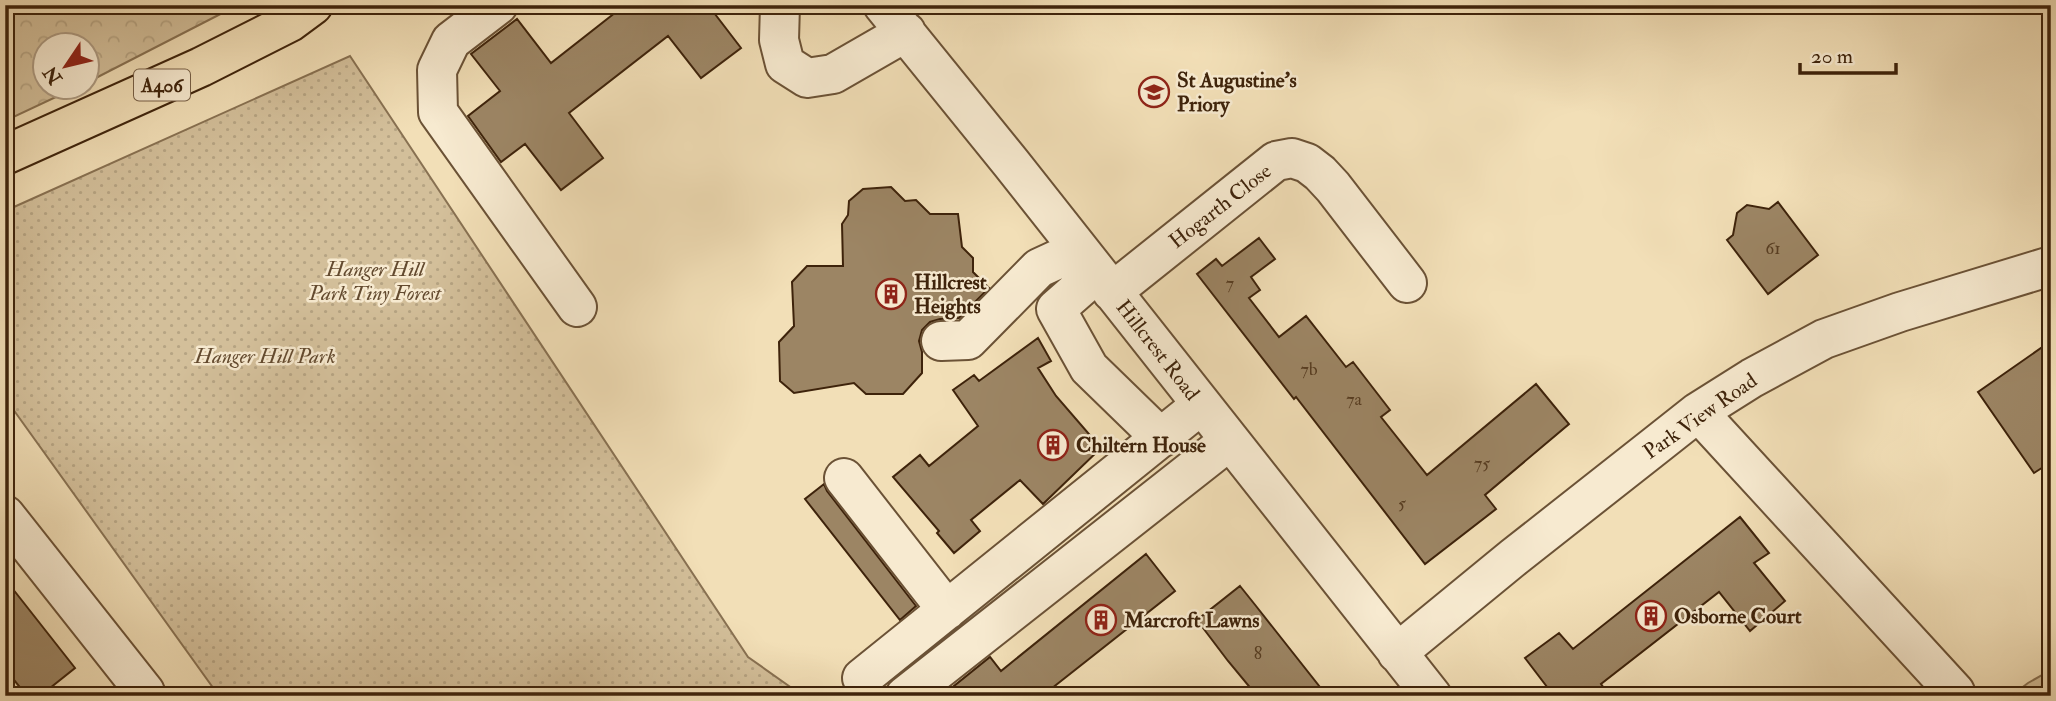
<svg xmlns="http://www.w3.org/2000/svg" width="2056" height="701" font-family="'IM FELL Double Pica',serif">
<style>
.grass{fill:#d3bf9a;stroke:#887152;stroke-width:2}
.forest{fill:url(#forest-crowns);stroke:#887152;stroke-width:2}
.park{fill:url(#park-dots);stroke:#887152;stroke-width:2}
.building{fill:#9c8564;stroke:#3e230b;stroke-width:2}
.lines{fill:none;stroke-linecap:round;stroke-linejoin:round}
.minor-casing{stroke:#6b5236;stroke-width:42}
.highway-casing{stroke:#3e230b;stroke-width:42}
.minor{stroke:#f7ead0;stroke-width:38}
.highway{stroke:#f2dfb7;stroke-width:38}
.labels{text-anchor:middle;stroke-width:5;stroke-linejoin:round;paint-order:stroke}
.number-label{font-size:18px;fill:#563c21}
.shield{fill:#f7ead0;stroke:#765f46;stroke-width:2}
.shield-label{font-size:19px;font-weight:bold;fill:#3e230b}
.poi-label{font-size:21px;font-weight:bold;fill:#3e230b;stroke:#f7ead0;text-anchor:start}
.street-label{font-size:21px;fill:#3e230b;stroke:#f7ead0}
.park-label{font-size:21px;font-style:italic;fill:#634a2f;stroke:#f7ead0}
</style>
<defs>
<pattern id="forest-crowns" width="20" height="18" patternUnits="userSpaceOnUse" patternTransform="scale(1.75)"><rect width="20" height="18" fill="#d3bf9a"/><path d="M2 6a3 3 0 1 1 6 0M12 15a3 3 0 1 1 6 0" fill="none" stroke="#b6a483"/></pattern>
<pattern id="park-dots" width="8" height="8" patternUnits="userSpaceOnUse" patternTransform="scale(1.75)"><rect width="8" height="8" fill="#d3bf9a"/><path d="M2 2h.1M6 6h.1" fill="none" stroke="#b6a483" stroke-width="1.8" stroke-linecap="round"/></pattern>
</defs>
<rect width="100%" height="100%" fill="#f2dfb7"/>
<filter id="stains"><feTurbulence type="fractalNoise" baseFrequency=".00286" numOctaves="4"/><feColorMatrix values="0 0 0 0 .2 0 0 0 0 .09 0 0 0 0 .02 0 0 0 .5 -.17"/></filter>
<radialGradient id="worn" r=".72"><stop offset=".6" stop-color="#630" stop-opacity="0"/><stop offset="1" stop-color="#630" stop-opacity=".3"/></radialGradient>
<!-- grass -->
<path class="grass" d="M 2051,670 L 2051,696 L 2011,696 L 2028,683 Z"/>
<!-- forest -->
<path class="forest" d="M 5,5 L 238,5 L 88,82 L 88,46 L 46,46 L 46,88 L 75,88 L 5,121 Z"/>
<!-- park -->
<path class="park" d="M 350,56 L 748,657 L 803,696 L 219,696 L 5,398 L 5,211 Z"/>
<!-- building -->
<path class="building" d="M 625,5 L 708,5 L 741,48 L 701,78 L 668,36 L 569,113 L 603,158 L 561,190 L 525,144 L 501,162 L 468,116 L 500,91 L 471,54 L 517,19 L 551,63 Z
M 891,187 L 905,201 L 916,200 L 930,214 L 958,214 L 962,247 L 973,258 L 973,272 L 989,288 L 959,318 L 940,319 L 930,322 L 922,330 L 919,341 L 922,352 L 922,373 L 903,394 L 866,394 L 854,383 L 794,393 L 780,381 L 779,342 L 794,326 L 792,282 L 807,266 L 843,266 L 842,224 L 848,215 L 849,201 L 863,189 Z
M 1778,202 L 1818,255 L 1768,294 L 1727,240 L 1733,235 L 1737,213 L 1747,205 L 1769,209 Z
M 1259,238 L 1275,259 L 1251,277 L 1260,290 L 1249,298 L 1279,337 L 1306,316 L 1346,367 L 1353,362 L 1390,410 L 1381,417 L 1427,475 L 1536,384 L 1569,424 L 1485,495 L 1496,509 L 1425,564 L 1296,397 L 1294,399 L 1197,274 L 1216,259 L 1222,266 Z
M 1038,338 L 1051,361 L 1038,368 L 1056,396 L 1101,448 L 1043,504 L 1020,480 L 971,520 L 980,531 L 954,553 L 937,533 L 939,531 L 893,477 L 920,455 L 929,466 L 978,426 L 953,390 L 974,375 L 979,381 Z
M 2051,341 L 2051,462 L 2034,473 L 1978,392 Z
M 824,484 L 827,491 L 916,606 L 900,620 L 805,499 Z
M 1740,517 L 1769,553 L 1754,563 L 1785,601 L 1750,631 L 1719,592 L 1601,684 L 1610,696 L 1554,696 L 1525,658 L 1559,633 L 1573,649 Z
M 1146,554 L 1175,591 L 1042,696 L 962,696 L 954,686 L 990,657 L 1001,671 Z
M 5,579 L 75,668 L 40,696 L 27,696 L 5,669 Z
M 1240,586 L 1256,606 L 1327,696 L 1257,696 L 1228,661 L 1197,620 Z"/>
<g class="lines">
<!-- minor casing -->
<g class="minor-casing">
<path id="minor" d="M 498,5 L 451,41 L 437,70 L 438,112 L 577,307
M 780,5 L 779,40 L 785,64 L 807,78 L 833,74 L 906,32
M 883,5 L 1011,163 L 1432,696
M 1097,273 L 1056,309 L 1089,368 L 1161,438
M 1112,292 L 1276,161 L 1292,158 L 1307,163 L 1320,173 L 1333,187 L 1407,283
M 941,341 L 968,340 L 1039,268 L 1078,250
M 1698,412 L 1955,692
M 844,478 L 947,610
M 5,515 L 145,692
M 1397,653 L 1514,557 L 1655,446 L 1698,412 L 1752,378 L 1824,339 L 1900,312 L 2051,266
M 862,678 L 1201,405
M 905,696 L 1229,441"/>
</g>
<!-- highway casing -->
<g class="highway-casing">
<path id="highway" d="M 5,155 L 201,67 L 290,22 L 313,5"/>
</g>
<!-- minor -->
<use href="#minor" class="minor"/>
<!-- highway -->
<use href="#highway" class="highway"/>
</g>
<!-- icons -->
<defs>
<g id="school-ring" transform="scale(1.575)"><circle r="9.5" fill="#f7ead0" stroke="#8f2418" stroke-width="1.5"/><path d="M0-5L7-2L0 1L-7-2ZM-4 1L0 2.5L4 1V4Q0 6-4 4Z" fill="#8f2418"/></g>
<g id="building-ring" transform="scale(1.575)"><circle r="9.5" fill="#f7ead0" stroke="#8f2418" stroke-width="1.5"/><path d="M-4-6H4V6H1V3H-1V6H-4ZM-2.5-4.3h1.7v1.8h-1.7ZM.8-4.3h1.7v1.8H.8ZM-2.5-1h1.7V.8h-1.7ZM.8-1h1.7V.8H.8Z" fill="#8f2418"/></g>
</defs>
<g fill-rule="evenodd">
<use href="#school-ring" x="1154" y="92"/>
<use href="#building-ring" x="891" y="294"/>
<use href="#building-ring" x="1053" y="445"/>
<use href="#building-ring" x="1651" y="616"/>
<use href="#building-ring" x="1101" y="620"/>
</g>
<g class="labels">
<!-- number labels -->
<g class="number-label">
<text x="1773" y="254">61</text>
<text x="1230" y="289">7</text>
<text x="1309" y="375">7b</text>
<text x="1354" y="405">7a</text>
<text x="1482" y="469">75</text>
<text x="1402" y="509">5</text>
<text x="1258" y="659">8</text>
</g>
<!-- shield labels -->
<rect class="shield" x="134" y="69.5" width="56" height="31" rx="5"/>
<g class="shield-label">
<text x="162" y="92">A406</text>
</g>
<!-- poi labels -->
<g class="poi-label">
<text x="1177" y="87">St Augustine's<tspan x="1177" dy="24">Priory</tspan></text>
<text x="914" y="289">Hillcrest<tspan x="914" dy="24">Heights</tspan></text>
<text x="1076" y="452">Chiltern House</text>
<text x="1674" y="623">Osborne Court</text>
<text x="1124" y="627">Marcroft Lawns</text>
</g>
<!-- street labels -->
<g class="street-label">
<text transform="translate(1220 206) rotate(-38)" y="7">Hogarth Close</text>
<text transform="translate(1158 350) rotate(52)" y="7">Hillcrest Road</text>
<text transform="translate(1700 416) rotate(-35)" y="7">Park View Road</text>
</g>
<!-- park labels -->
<g class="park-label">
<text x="375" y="276">Hanger Hill<tspan x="375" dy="24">Park Tiny Forest</tspan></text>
<text x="265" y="363">Hanger Hill Park</text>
</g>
</g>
<!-- margin -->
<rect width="2056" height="701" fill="none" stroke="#f2dfb7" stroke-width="28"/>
<rect x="7" y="7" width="2042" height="687" fill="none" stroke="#3e230b" stroke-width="3.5"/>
<rect x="14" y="14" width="2028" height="673" fill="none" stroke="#3e230b" stroke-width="2"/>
<!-- north arrow -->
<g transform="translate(66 66) rotate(235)"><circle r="33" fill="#f7ead0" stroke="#ad9a81" stroke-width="2"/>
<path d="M0-5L12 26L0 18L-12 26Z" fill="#8f2418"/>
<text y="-10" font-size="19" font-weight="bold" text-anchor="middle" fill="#3e230b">N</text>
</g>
<!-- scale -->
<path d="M1800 63v10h96v-10" fill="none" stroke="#3e230b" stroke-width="3.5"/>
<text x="1811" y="63" font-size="21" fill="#3e230b" stroke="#f7ead0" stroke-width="5" paint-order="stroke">20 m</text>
<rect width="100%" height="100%" filter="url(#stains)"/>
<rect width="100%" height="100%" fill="url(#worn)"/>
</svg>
